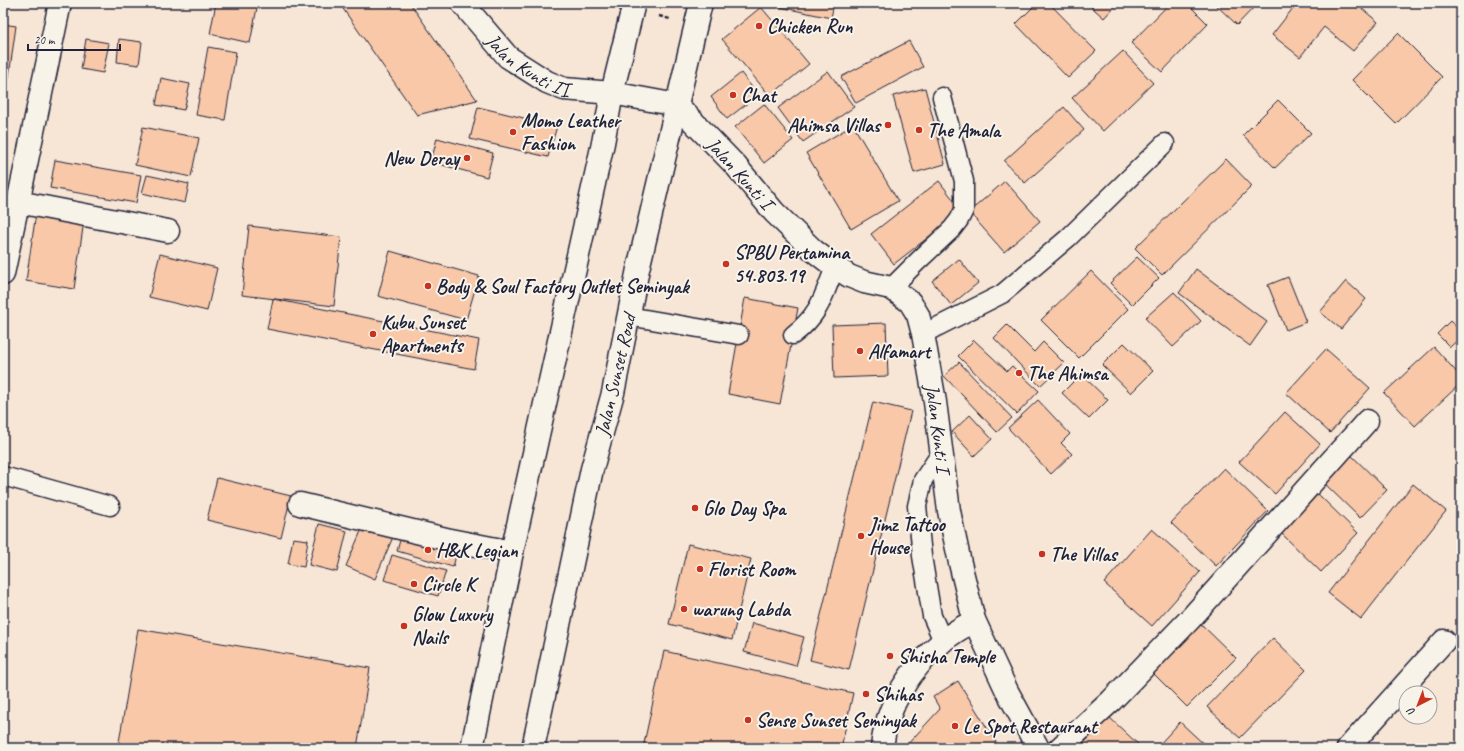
<svg xmlns="http://www.w3.org/2000/svg" width="1464" height="751" font-family="Caveat,sans-serif">
<style>
.building{fill:#f8c8a8;stroke:#22223b}
.lines{fill:none;stroke-linecap:round;stroke-linejoin:round}
.service-casing{stroke:#22223b;stroke-width:21}
.minor-casing{stroke:#22223b;stroke-width:25}
.tertiary-casing{stroke:#22223b;stroke-width:25}
.trunk-casing{stroke:#22223b;stroke-width:25}
.path{stroke:#22223b;stroke-width:2.5;stroke-dasharray:4 3;stroke-linecap:butt}
.service{stroke:#f7f3e8;stroke-width:18}
.minor{stroke:#f7f3e8;stroke-width:22}
.tertiary{stroke:#f7f3e8;stroke-width:22}
.trunk{stroke:#f7f3e8;stroke-width:22}
.poi-dot{fill:#c8321e;stroke:#f7f3e8;stroke-width:1.5}
.labels{text-anchor:middle;stroke-width:4;stroke-linejoin:round;paint-order:stroke}
.poi-label{font-size:20px;font-weight:bold;fill:#22223b;stroke:#f7f3e8;text-anchor:start}
.street-label{font-size:20px;fill:#22223b;stroke:#f7f3e8}
</style>
<rect width="100%" height="100%" fill="#f7e6d5"/>
<filter id="ink" filterUnits="userSpaceOnUse"><feTurbulence type="fractalNoise" baseFrequency=".025" numOctaves="2"/><feDisplacementMap in="SourceGraphic" scale="8" xChannelSelector="R" yChannelSelector="G"/><feConvolveMatrix kernelMatrix="1 2 1 2 8 2 1 2 1" color-interpolation-filters="sRGB"/></filter>
<g filter="url(#ink)">
<!-- building -->
<path class="building" d="M 216,3 L 258,3 L 250,43 L 210,34 Z
M 339,3 L 410,3 L 477,100 L 417,115 Z
M 781,3 L 834,3 L 831,18 L 780,7 Z
M 1037,3 L 1049,3 L 1096,51 L 1068,78 L 1016,24 Z
M 1087,3 L 1116,3 L 1117,4 L 1104,18 Z
M 1170,3 L 1187,3 L 1208,24 L 1162,72 L 1131,43 Z
M 1214,3 L 1258,3 L 1237,25 Z
M 1297,3 L 1355,3 L 1378,22 L 1353,51 L 1324,27 L 1300,57 L 1272,35 Z
M 761,7 L 809,64 L 770,96 L 722,39 Z
M 3,24 L 16,26 L 8,83 L 3,82 Z
M 1398,33 L 1442,77 L 1396,124 L 1352,80 Z
M 86,39 L 109,43 L 103,73 L 81,69 Z
M 119,39 L 142,42 L 139,65 L 117,62 Z
M 909,41 L 923,67 L 856,103 L 841,77 Z
M 208,47 L 236,52 L 225,120 L 196,115 Z
M 1123,51 L 1153,83 L 1103,131 L 1072,98 Z
M 828,71 L 854,107 L 803,142 L 778,108 Z
M 741,73 L 758,95 L 727,119 L 711,97 Z
M 161,78 L 190,84 L 184,110 L 156,105 Z
M 925,88 L 945,164 L 914,173 L 893,96 Z
M 1278,100 L 1311,133 L 1275,168 L 1243,135 Z
M 764,104 L 793,140 L 764,163 L 735,127 Z
M 478,107 L 557,126 L 548,157 L 470,139 Z
M 1064,107 L 1084,130 L 1025,183 L 1004,161 Z
M 853,125 L 898,201 L 851,229 L 806,153 Z
M 143,127 L 199,138 L 191,177 L 135,165 Z
M 437,138 L 493,153 L 487,177 L 431,162 Z
M 1226,159 L 1252,186 L 1162,275 L 1135,248 Z
M 55,160 L 141,175 L 136,203 L 50,188 Z
M 147,175 L 189,184 L 185,203 L 142,193 Z
M 939,181 L 962,211 L 894,264 L 871,234 Z
M 1005,181 L 1040,221 L 1004,252 L 969,212 Z
M 36,213 L 84,221 L 74,289 L 26,281 Z
M 249,226 L 341,237 L 334,306 L 242,295 Z
M 390,251 L 479,276 L 466,320 L 378,296 Z
M 160,254 L 217,268 L 207,311 L 149,297 Z
M 1137,257 L 1159,278 L 1132,305 L 1110,283 Z
M 959,259 L 978,283 L 951,305 L 932,281 Z
M 1196,269 L 1267,322 L 1250,346 L 1179,293 Z
M 1091,271 L 1128,309 L 1079,358 L 1041,320 Z
M 1288,277 L 1306,322 L 1286,330 L 1268,285 Z
M 1346,281 L 1366,299 L 1341,329 L 1320,312 Z
M 1174,292 L 1201,321 L 1173,347 L 1145,318 Z
M 745,298 L 798,308 L 780,404 L 728,394 Z
M 273,299 L 479,340 L 474,369 L 267,329 Z
M 1450,321 L 1461,331 L 1461,337 L 1450,347 L 1437,334 Z
M 886,323 L 888,376 L 834,378 L 832,325 Z
M 1007,325 L 1034,352 L 1043,342 L 1064,363 L 1040,386 L 994,338 Z
M 974,340 L 1007,371 L 1012,366 L 1039,391 L 1017,414 L 958,356 Z
M 1124,343 L 1153,371 L 1131,393 L 1102,365 Z
M 1434,347 L 1461,377 L 1461,383 L 1415,426 L 1384,393 Z
M 1326,349 L 1370,388 L 1330,433 L 1286,393 Z
M 959,362 L 1012,418 L 997,432 L 944,376 Z
M 1081,374 L 1108,400 L 1089,419 L 1062,393 Z
M 1038,400 L 1070,434 L 1061,443 L 1072,454 L 1051,474 L 1008,428 Z
M 873,402 L 911,411 L 849,670 L 810,660 Z
M 1285,412 L 1320,444 L 1275,494 L 1239,462 Z
M 970,415 L 992,439 L 974,456 L 952,432 Z
M 1350,454 L 1387,490 L 1360,518 L 1323,482 Z
M 1224,468 L 1268,511 L 1216,566 L 1171,523 Z
M 217,478 L 291,496 L 281,538 L 207,520 Z
M 1413,484 L 1446,511 L 1361,619 L 1328,593 Z
M 1318,494 L 1358,533 L 1321,572 L 1281,533 Z
M 319,524 L 347,531 L 337,572 L 309,565 Z
M 364,524 L 393,537 L 375,579 L 346,566 Z
M 1152,529 L 1200,572 L 1152,626 L 1104,583 Z
M 402,533 L 458,548 L 453,567 L 397,551 Z
M 293,538 L 308,540 L 304,567 L 288,564 Z
M 688,544 L 751,559 L 732,640 L 669,624 Z
M 392,555 L 446,571 L 438,596 L 384,580 Z
M 1199,622 L 1236,658 L 1187,707 L 1150,670 Z
M 752,623 L 804,637 L 796,666 L 744,652 Z
M 138,629 L 370,668 L 357,748 L 118,748 Z
M 1273,638 L 1306,670 L 1240,738 L 1207,707 Z
M 664,651 L 853,693 L 841,748 L 643,748 Z
M 958,681 L 999,747 L 963,748 L 960,743 L 956,748 L 905,748 L 905,747 L 940,709 L 933,697 Z
M 1109,717 L 1142,748 L 1080,747 Z
M 1180,722 L 1208,748 L 1156,748 Z"/>
<g class="lines">
<!-- service casing -->
<g class="service-casing">
<path id="service" d="M 891,288 L 918,261 L 952,229 L 959,220 L 964,210 L 964,181 L 942,97
M 628,316 L 739,335
M 923,334 L 1002,294 L 1068,238 L 1165,143
M 793,335 C 820,314 823,297 835,267
M 941,453 L 923,480 L 917,506 L 922,556 L 932,616 L 943,641
M 3,476 L 110,506"/>
</g>
<!-- minor casing -->
<g class="minor-casing">
<path id="minor" d="M 18,202 L 168,231
M 3,274 L 60,3
M 300,504 L 450,540 L 512,552
M 882,748 C 886,705 911,668 943,641 C 952,633 964,627 974,620
M 1060,748 L 1111,701 L 1191,618 L 1367,421
M 1348,748 L 1444,641"/>
</g>
<!-- tertiary casing -->
<g class="tertiary-casing">
<g id="tertiary">
<path id="s1" d="M 462,3 L 508,57 L 547,82 L 564,89 L 612,93 L 677,105 L 736,166 L 774,212 L 813,250 L 835,267 L 849,276 L 864,282 L 891,288 L 910,302 L 918,315 L 923,334 L 935,402 L 949,511 L 960,563 L 974,620 L 1007,691 L 1038,748"/>
</g>
</g>
<!-- trunk casing -->
<g class="trunk-casing">
<path id="trunk" d="M 472,748 L 512,552 L 603,143 L 612,93 L 634,3
M 533,748 L 592,469 L 613,393 L 638,269 L 701,3"/>
</g>
<!-- path -->
<path class="path" d="M 659,16 L 670,19"/>
<!-- service -->
<use href="#service" class="service"/>
<!-- minor -->
<use href="#minor" class="minor"/>
<!-- tertiary -->
<use href="#tertiary" class="tertiary"/>
<!-- trunk -->
<use href="#trunk" class="trunk"/>
</g>
</g>
<!-- markers -->
<g class="poi-dot">
<circle cx="759" cy="26" r="4"/>
<circle cx="733" cy="95" r="4"/>
<circle cx="888" cy="125" r="4"/>
<circle cx="919" cy="130" r="4"/>
<circle cx="513" cy="132" r="4"/>
<circle cx="467" cy="158" r="4"/>
<circle cx="726" cy="264" r="4"/>
<circle cx="428" cy="286" r="4"/>
<circle cx="373" cy="334" r="4"/>
<circle cx="860" cy="351" r="4"/>
<circle cx="1019" cy="373" r="4"/>
<circle cx="695" cy="508" r="4"/>
<circle cx="861" cy="536" r="4"/>
<circle cx="428" cy="550" r="4"/>
<circle cx="1042" cy="554" r="4"/>
<circle cx="700" cy="569" r="4"/>
<circle cx="414" cy="584" r="4"/>
<circle cx="684" cy="609" r="4"/>
<circle cx="404" cy="626" r="4"/>
<circle cx="890" cy="656" r="4"/>
<circle cx="866" cy="694" r="4"/>
<circle cx="748" cy="720" r="4"/>
<circle cx="955" cy="726" r="4"/>
</g>
<g class="labels">
<!-- poi labels -->
<g class="poi-label">
<text x="767" y="33">Chicken Run</text>
<text x="741" y="102">Chat</text>
<text x="521" y="127">Momo Leather<tspan x="521" dy="23">Fashion</tspan></text>
<text x="880" y="132" text-anchor="end">Ahimsa Villas</text>
<text x="927" y="137">The Amala</text>
<text x="459" y="165" text-anchor="end">New Deray</text>
<text x="734" y="259">SPBU Pertamina<tspan x="734" dy="23">54.803.19</tspan></text>
<text x="436" y="293">Body &amp; Soul Factory Outlet Seminyak</text>
<text x="381" y="329">Kubu Sunset<tspan x="381" dy="23">Apartments</tspan></text>
<text x="868" y="358">Alfamart</text>
<text x="1027" y="380">The Ahimsa</text>
<text x="703" y="515">Glo Day Spa</text>
<text x="869" y="531">Jimz Tattoo<tspan x="869" dy="23">House</tspan></text>
<text x="436" y="557">H&amp;K Legian</text>
<text x="1050" y="561">The Villas</text>
<text x="708" y="576">Florist Room</text>
<text x="422" y="591">Circle K</text>
<text x="692" y="616">warung Labda</text>
<text x="412" y="621">Glow Luxury<tspan x="412" dy="23">Nails</tspan></text>
<text x="898" y="663">Shisha Temple</text>
<text x="874" y="701">Shihas</text>
<text x="756" y="727">Sense Sunset Seminyak</text>
<text x="963" y="733">Le Spot Restaurant</text>
</g>
<!-- street labels -->
<g class="street-label">
<text dy="7" stroke="none"><textPath href="#s1" startOffset="92">Jalan Kunti II</textPath></text>
<text transform="translate(740 173) rotate(48)" y="7">Jalan Kunti I</text>
<text transform="translate(615 375) rotate(-77)" y="7">Jalan Sunset Road</text>
<text dy="7" stroke="none"><textPath href="#s1" startOffset="691">Jalan Kunti I</textPath></text>
</g>
</g>
<!-- margin -->
<rect width="1464" height="751" fill="none" stroke="#f7f3e8" stroke-width="16"/>
<rect x="8" y="8" width="1448" height="735" fill="none" stroke="#22223b" stroke-width="1.5" filter="url(#ink)"/>
<!-- north arrow -->
<g transform="translate(1418 705) rotate(222)"><circle r="19" fill="#f7f3e8" stroke="#a29fa3"/>
<path d="M0-3L7 15L0 10L-7 15Z" fill="#c8321e"/>
<text y="-6" font-size="11" font-weight="bold" text-anchor="middle" fill="#22223b">U</text>
</g>
<!-- scale -->
<path d="M28 44v6h92v-6" fill="none" stroke="#22223b" stroke-width="2"/>
<text x="34" y="44" font-size="12" fill="#22223b" stroke="#f7f3e8" stroke-width="3" paint-order="stroke">20 m</text>
</svg>
